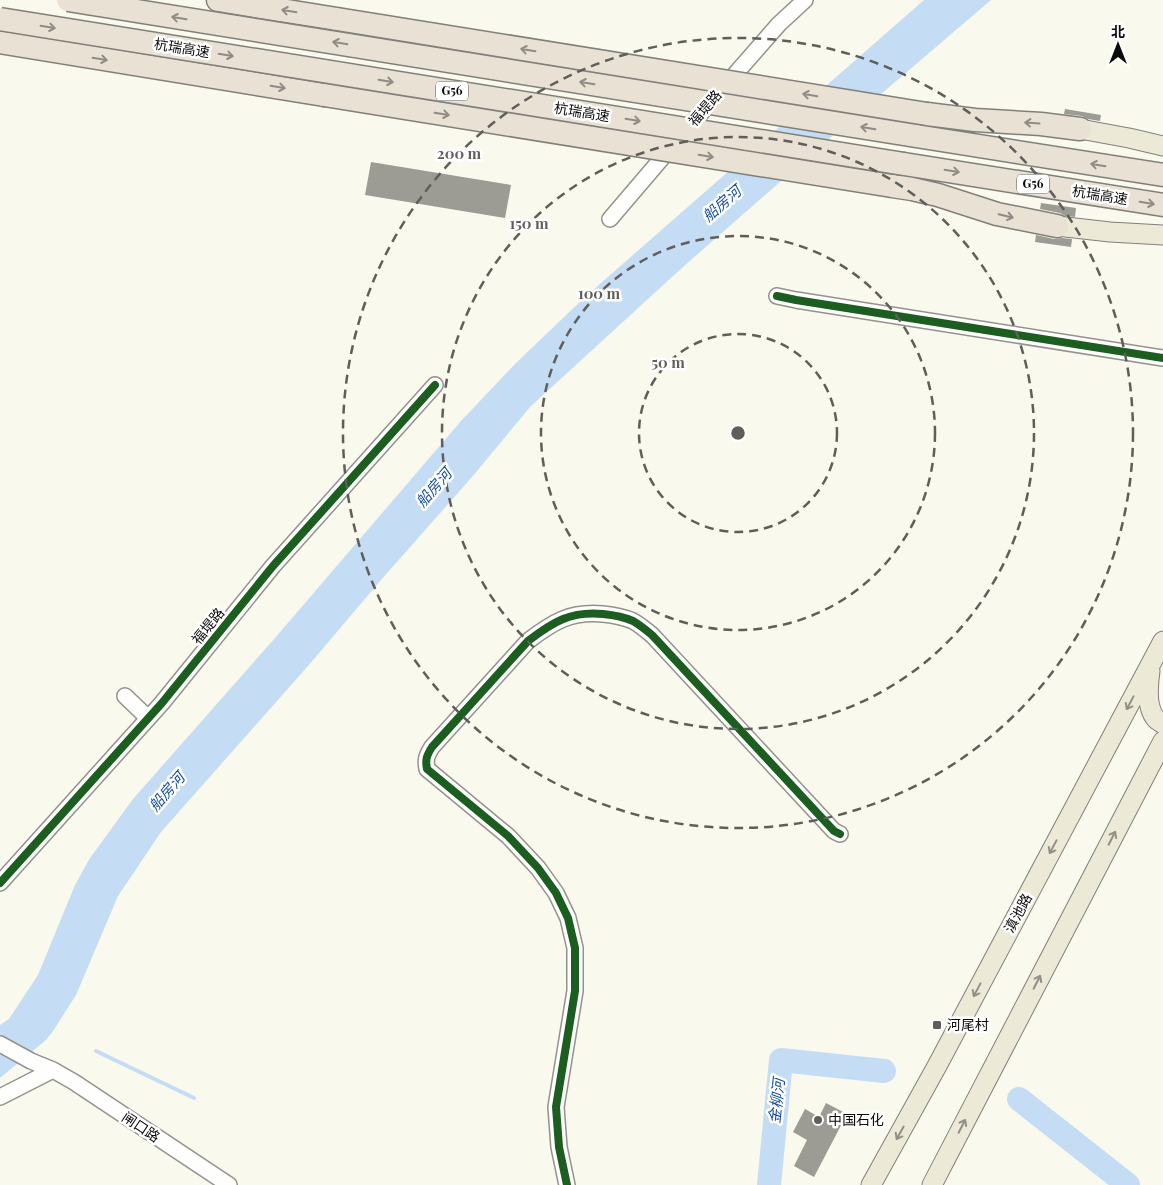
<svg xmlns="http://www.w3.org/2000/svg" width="1163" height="1185" font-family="'Playfair Display','Noto Sans SC',serif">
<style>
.water{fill:#c4dcf4}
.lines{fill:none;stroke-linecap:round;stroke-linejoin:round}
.stream{stroke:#c4dcf4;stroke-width:4}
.river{stroke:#c4dcf4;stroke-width:24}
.building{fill:#9c9b94}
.minor-casing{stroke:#93928d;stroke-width:18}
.major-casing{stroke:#807f7a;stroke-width:21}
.highway-casing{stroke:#807f7a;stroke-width:25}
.minor{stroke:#fefefc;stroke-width:15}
.major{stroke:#ece9d6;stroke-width:19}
.highway{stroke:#e9e1d4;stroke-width:22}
.highway-bridge-casing{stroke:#807f7a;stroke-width:25;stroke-linecap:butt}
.highway-bridge{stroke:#e9e1d4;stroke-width:22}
.cycleway-casing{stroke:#fff;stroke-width:11}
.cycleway{stroke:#1b5e20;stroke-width:8}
.oneway{stroke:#908b84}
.oneway2{stroke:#929085}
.ring{fill:none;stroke:#5f5e5a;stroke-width:2.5;stroke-dasharray:9 6}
.poi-dot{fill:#5f5e5a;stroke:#fff;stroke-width:2}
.labels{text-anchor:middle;stroke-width:5;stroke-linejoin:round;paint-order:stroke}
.shield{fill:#fff;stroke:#545454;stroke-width:1}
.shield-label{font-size:12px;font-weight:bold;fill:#0b0b0b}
.street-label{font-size:14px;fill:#0b0b0b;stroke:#fff}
.poi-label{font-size:14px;fill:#0b0b0b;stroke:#fff;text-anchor:start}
.water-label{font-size:15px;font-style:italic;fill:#144c9d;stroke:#fff}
.centre{fill:#5f5e5a;stroke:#fff;stroke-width:2.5}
.ring-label{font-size:15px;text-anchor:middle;font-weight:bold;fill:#5f5e5a;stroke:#fff;stroke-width:5;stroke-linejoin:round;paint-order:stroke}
</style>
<rect width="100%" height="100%" fill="#faf9ee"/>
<!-- water -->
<path class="water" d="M 924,0 L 991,0 L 846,124 L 684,266 L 530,407 L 472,477 L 381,580 L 308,666 L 161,832 L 118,896 L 76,995 L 53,1031 L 46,1040 L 0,1078 L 0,1025 L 9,1019 L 38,975 L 75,885 L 90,858 L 133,799 L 275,638 L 461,421 L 516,363 L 585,297 Z"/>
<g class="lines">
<!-- stream -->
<path class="stream" d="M 96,1051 L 194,1098"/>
<!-- river -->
<path class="river" d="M 1019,1099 L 1128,1185
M 769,1185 L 781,1060 L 884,1071"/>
</g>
<!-- building -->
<path class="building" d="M 1065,109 L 1101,115 L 1100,121 L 1088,119 L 1082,116 L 1064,114 Z
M 371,162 L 511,185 L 505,218 L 365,195 Z
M 1041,203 L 1076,208 L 1075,217 L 1065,216 L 1060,213 L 1040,209 Z
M 1036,235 L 1054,239 L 1062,238 L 1072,239 L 1071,247 L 1035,242 Z
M 826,1103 L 847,1114 L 814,1177 L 794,1166 L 807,1140 L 793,1132 L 805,1109 L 819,1117 Z"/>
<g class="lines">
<!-- minor casing -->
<g class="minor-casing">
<path id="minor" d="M 610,219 L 674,144 L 779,24 L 805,0
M 777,296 L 796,300 L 1163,358
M 125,696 L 148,718
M 0,883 L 162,703 L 273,566 L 435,385
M 0,1044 L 31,1061 L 53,1070 L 74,1082 L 229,1185
M 0,1097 L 53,1070
M 567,1185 L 559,1147 L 556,1107 L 575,991 L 575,948 L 568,918 L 556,893 L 538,868 L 508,836 L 427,769 C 425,759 427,755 432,747 L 528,641 C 553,622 570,611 603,614 C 613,615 624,617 633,621 C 640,625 646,630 652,635 L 834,831 L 840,834"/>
</g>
<!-- major casing -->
<g class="major-casing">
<path id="major" d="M 1080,129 L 1129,138 L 1163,146
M 1057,226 L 1110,232 L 1163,235
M 1150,671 C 1148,685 1146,708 1156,719 C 1158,721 1161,722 1163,724
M 871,1185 L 937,1066 L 1163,641
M 932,1185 L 1163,741"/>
</g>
<!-- highway casing -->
<g class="highway-casing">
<path id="highway" d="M 218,0 L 337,19
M 0,42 L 324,95
M 927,114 L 975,120 L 1041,124 L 1080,129
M 916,136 L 1163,175
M 904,164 L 1163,205
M 892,186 L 912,189 L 938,195 L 997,214 L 1057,226"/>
</g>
<!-- minor -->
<use href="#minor" class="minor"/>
<!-- major -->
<use href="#major" class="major"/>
<!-- highway -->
<use href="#highway" class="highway"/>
<!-- highway-bridge casing -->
<g class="highway-bridge-casing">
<path id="highway-bridge" d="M 68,0 L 916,136
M 0,19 L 904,164
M 337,19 L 927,114
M 324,95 L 892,186"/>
</g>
<!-- highway-bridge -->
<use href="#highway-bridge" class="highway-bridge"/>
<!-- cycleway casing -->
<g class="cycleway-casing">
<path id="cycleway" d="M 777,296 L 796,300 L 1163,358
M 0,883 L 162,703 L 273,566 L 435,385
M 567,1185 L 559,1147 L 556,1107 L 575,991 L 575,948 L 568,918 L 556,893 L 538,868 L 508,836 L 427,769 C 425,759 427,755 432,747 L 528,641 C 553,622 570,611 603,614 C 613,615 624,617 633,621 C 640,625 646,630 652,635 L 834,831 L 840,834"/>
</g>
<!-- cycleway -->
<use href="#cycleway" class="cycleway"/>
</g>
<!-- one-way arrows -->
<defs><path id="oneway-shaft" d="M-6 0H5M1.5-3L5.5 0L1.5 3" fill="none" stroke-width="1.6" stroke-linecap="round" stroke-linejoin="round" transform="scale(1.25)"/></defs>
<g class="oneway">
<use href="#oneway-shaft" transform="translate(289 11) rotate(-171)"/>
<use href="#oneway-shaft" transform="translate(179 18) rotate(-171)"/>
<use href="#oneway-shaft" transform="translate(48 27) rotate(9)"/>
<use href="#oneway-shaft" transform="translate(340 43) rotate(-171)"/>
<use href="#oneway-shaft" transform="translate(528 50) rotate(-171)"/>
<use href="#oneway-shaft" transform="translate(226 55) rotate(9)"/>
<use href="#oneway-shaft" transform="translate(100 59) rotate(9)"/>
<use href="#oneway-shaft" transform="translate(386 81) rotate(9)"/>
<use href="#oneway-shaft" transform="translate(587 83) rotate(-171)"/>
<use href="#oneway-shaft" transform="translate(278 87) rotate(9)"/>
<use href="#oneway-shaft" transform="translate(810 95) rotate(-171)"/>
<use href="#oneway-shaft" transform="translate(442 114) rotate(9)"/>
<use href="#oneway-shaft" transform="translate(633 120) rotate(9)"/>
<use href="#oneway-shaft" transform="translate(1032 123) rotate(-176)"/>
<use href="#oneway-shaft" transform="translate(868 128) rotate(-171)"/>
<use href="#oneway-shaft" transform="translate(706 156) rotate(9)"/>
<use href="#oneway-shaft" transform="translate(1098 165) rotate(-171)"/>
<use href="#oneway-shaft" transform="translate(952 171) rotate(9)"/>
<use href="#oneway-shaft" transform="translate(1147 203) rotate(9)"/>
<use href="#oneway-shaft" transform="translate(1006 216) rotate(13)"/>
</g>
<g class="oneway2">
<use href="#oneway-shaft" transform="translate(1130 703) rotate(118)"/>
<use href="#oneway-shaft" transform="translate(1112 838) rotate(-63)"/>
<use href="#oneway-shaft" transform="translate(1053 847) rotate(118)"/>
<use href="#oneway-shaft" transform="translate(1037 982) rotate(-63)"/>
<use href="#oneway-shaft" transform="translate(977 990) rotate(118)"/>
<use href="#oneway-shaft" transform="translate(962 1126) rotate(-63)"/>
<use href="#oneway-shaft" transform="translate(900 1133) rotate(119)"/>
</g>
<!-- distance rings -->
<g class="ring">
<circle cx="738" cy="433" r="99"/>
<circle cx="738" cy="433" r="197"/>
<circle cx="738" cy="433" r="296"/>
<circle cx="738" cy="433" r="395"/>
</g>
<!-- markers -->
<g class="poi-dot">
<rect x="932" y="1020" width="10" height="10" rx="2.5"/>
<circle cx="818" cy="1120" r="5"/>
</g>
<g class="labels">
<!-- shield labels -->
<g class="shield">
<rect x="436" y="81.5" width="32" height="19" rx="4"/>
<rect x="1017" y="174.5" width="32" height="19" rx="4"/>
</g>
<g class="shield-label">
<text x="452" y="95">G56</text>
<text x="1033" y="188">G56</text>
</g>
<!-- street labels -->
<g class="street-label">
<text transform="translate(182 48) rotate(9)" y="5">杭瑞高速</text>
<text transform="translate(705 108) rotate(-49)" y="5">福堤路</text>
<text transform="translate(582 112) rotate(9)" y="5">杭瑞高速</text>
<text transform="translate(1100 195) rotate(9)" y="5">杭瑞高速</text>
<text transform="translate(208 626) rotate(-51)" y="5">福堤路</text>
<text transform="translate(1018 913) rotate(-62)" y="5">滇池路</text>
<text transform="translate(141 1127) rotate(34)" y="5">闸口路</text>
</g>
<!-- poi labels -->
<g class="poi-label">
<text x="947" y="1030">河尾村</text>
<text x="828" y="1125">中国石化</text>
</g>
<!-- water labels -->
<g class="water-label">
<text transform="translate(722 204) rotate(-41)" y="5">船房河</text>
<text transform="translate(434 488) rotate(-49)" y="5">船房河</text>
<text transform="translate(167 792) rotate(-49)" y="5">船房河</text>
<text transform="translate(777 1101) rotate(-84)" y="5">金柳河</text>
</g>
</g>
<circle cx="738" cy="433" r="8" class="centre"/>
<g class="ring-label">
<text x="459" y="159">200 m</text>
<text x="529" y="229">150 m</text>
<text x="599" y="299">100 m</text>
<text x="668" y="368">50 m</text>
</g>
<!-- north arrow -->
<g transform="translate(1118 45)" stroke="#ffffff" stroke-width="4" paint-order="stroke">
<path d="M0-4L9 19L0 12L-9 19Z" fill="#0b0b0b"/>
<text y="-8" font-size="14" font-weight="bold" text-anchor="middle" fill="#0b0b0b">北</text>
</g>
</svg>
